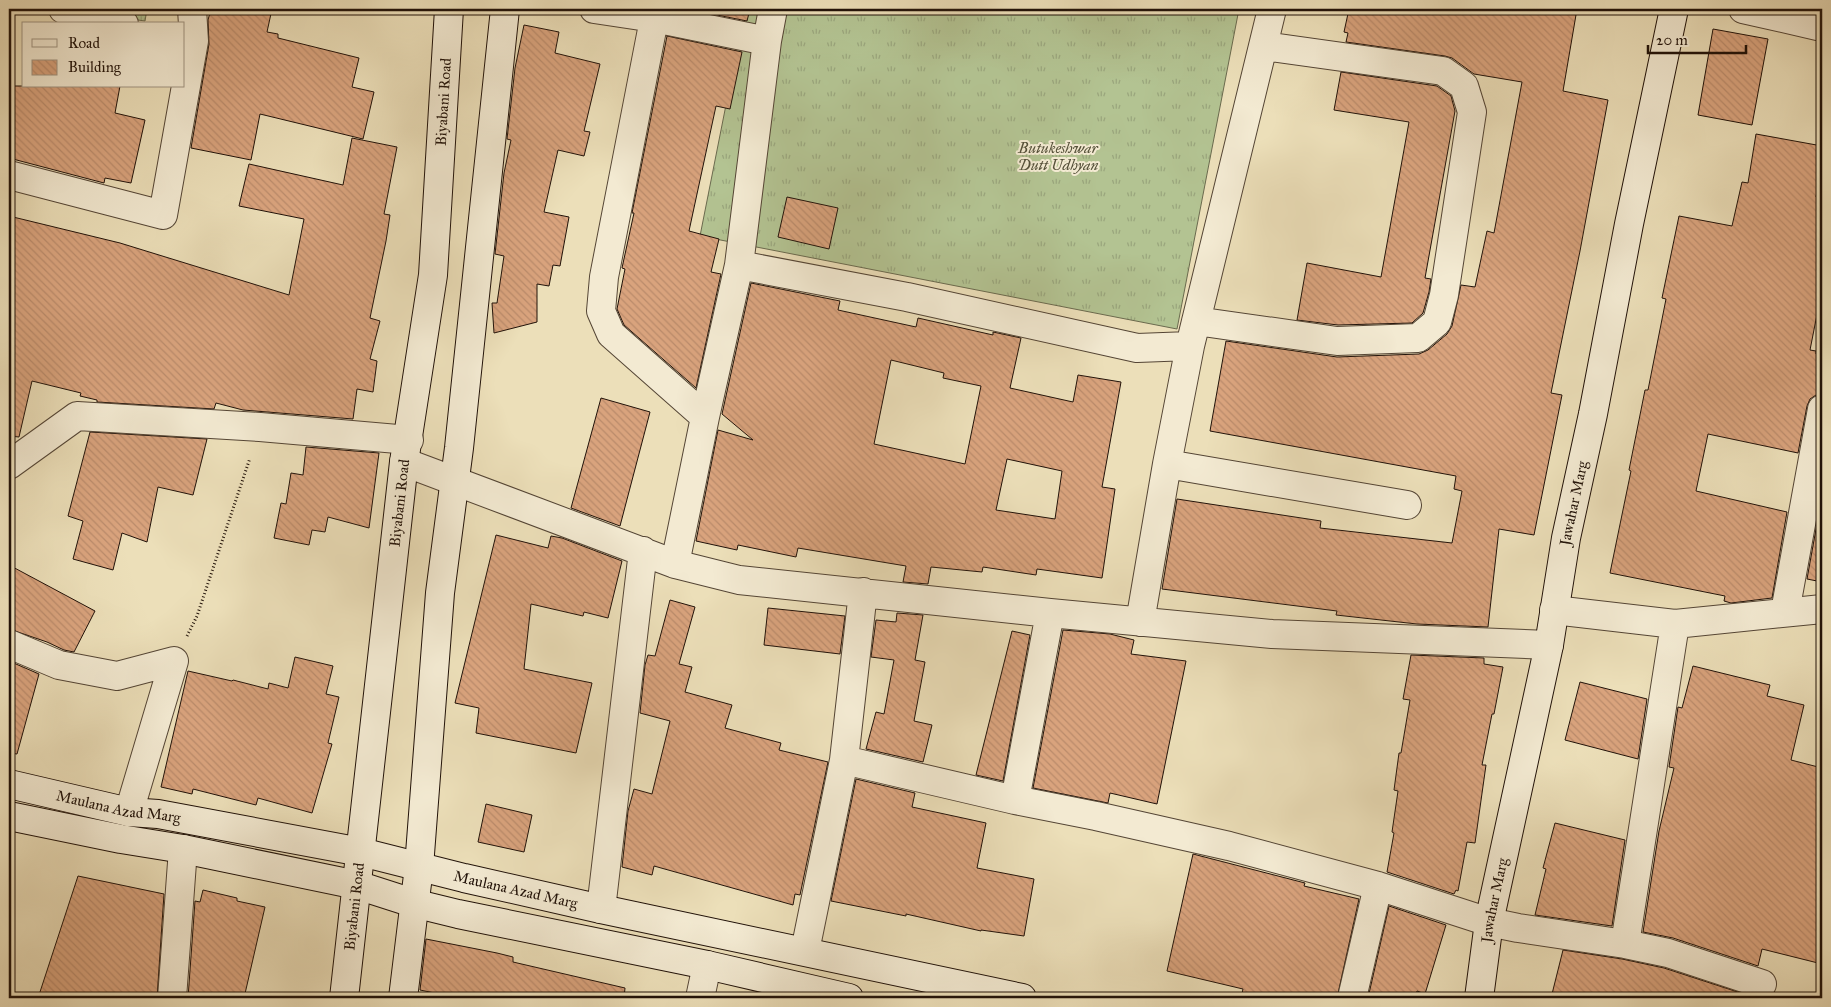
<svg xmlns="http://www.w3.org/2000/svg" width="1831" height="1007" font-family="'IM FELL Great Primer',serif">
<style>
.grass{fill:url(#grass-tufts);stroke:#6a6a4e}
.building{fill:url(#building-back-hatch);stroke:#211209;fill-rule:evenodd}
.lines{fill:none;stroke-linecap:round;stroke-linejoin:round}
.street-casing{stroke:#544535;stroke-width:30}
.secondary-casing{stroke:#211209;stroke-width:30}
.path{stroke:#211209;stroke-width:3;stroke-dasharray:1 2.5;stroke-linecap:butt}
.street{stroke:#f3ead2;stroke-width:28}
.secondary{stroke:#f3ead2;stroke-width:28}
.labels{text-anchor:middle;stroke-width:4;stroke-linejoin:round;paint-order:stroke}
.street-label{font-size:15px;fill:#211209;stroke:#f3ead2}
.park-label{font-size:15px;font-style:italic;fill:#545039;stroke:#f3ead2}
</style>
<defs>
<pattern id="grass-tufts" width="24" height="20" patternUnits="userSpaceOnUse" patternTransform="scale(1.25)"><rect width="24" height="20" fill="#b3c392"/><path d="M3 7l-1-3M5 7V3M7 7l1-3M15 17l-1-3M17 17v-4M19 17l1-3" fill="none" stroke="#9aa67d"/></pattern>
<pattern id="building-back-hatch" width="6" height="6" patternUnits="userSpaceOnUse" patternTransform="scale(1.25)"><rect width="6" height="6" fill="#d9a37d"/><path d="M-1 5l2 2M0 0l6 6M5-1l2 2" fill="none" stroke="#ba8b6b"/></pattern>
</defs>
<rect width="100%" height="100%" fill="#ecdfb9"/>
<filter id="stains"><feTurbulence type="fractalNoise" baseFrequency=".004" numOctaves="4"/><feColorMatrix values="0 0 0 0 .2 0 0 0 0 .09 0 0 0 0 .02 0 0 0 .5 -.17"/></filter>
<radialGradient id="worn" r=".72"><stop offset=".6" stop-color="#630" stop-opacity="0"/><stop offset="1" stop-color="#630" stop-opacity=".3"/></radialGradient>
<!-- grass -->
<path class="grass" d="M 60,9 L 147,9 L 145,21 Z
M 745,9 L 1239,9 L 1177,329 L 700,236 Z"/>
<!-- building -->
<path class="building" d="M 211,9 L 272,9 L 267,32 L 278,34 L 278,38 L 359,58 L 352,87 L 374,92 L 363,139 L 260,114 L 251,160 L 191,148 L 209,44 L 208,20 Z
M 687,9 L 750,9 L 747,21 Z
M 1349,9 L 1577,9 L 1563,91 L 1608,100 L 1580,251 L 1551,393 L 1562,395 L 1534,535 L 1499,529 L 1488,627 L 1417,624 L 1336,615 L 1337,611 L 1162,589 L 1177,499 L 1321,521 L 1320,528 L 1452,543 L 1462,491 L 1454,489 L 1456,476 L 1210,431 L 1226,341 L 1337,357 L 1419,354 L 1428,350 L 1447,334 L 1452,326 L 1461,285 L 1475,287 L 1487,231 L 1494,233 L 1522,82 L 1474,74 L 1452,58 L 1445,56 L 1346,42 L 1348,33 L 1344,32 Z
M 524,25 L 559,32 L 555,53 L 600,64 L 584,131 L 590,132 L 584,156 L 558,150 L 544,212 L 569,217 L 560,266 L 553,265 L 549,286 L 537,284 L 537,322 L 494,333 L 492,303 L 497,303 L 504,256 L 495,254 L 504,173 L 511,140 L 507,139 L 515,68 Z
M 1713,29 L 1768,39 L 1752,125 L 1698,115 Z
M 667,36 L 742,52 L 730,109 L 716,106 L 689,231 L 719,239 L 711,272 L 721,274 L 696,388 L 624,325 L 617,309 L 625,269 L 622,268 L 634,213 L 632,213 Z
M 1341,72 L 1437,86 L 1451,96 L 1455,111 L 1425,278 L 1431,279 L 1429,292 L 1423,313 L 1412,323 L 1338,325 L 1297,320 L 1307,263 L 1381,277 L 1409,122 L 1334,110 Z
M 9,86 L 120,86 L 115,113 L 145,120 L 131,183 L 105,178 L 104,183 L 9,158 Z
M 1756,134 L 1822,146 L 1822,165 L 1816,197 L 1822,198 L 1822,289 L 1810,350 L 1816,351 L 1816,354 L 1822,355 L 1822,394 L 1816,395 L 1810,399 L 1807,406 L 1798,453 L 1708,434 L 1696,491 L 1787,512 L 1772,598 L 1731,603 L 1724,601 L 1725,596 L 1610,573 L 1631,471 L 1629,470 L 1645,390 L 1648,390 L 1666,299 L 1662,298 L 1679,216 L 1732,226 L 1742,182 L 1748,183 Z
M 352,138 L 397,147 L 384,214 L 390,215 L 386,241 L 370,318 L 380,321 L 370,359 L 377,361 L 373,392 L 357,389 L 353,419 L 243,410 L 216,403 L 214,409 L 97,402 L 97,400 L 80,396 L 81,393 L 32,381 L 19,437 L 9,436 L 9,216 L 120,243 L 289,295 L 304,219 L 239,206 L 249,164 L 343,185 Z
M 787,197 L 838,208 L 829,249 L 778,237 Z
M 751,283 L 840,301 L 838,310 L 916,327 L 918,318 L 993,335 L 993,332 L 1021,338 L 1010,388 L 1073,402 L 1078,375 L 1121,382 L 1102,487 L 1115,489 L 1102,578 L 1037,569 L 1036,575 L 983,567 L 982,572 L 931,567 L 928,584 L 903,582 L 906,566 L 798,548 L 796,557 L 738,545 L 737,550 L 696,541 L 718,430 L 753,440 L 722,414 ZM 891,360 L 944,373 L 943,378 L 981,386 L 965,464 L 874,444 ZM 1007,459 L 1062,471 L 1055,519 L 996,510 Z
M 601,398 L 650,412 L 620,526 L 571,508 Z
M 90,432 L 207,439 L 193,495 L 158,487 L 147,542 L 122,533 L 113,570 L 73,559 L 83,521 L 68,516 Z
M 306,447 L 379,453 L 369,528 L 328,517 L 325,532 L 312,530 L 309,545 L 274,538 L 281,503 L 286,504 L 291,473 L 303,475 Z
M 1818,518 L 1822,519 L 1822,582 L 1807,579 Z
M 496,535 L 548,548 L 551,536 L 562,538 L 622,561 L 608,618 L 584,612 L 583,616 L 531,604 L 524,669 L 592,683 L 576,753 L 476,733 L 479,708 L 455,703 Z
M 9,565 L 95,611 L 74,652 L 64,650 L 47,642 L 9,629 Z
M 670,600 L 695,607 L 679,664 L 692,667 L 685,692 L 732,705 L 725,728 L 781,743 L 779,750 L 828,762 L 800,895 L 795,894 L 793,905 L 654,866 L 652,875 L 622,867 L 628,811 L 634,789 L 652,794 L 670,721 L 640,713 L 645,665 L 648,655 L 655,656 Z
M 768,608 L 845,616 L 840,654 L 764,645 Z
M 897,613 L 923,615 L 915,660 L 925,662 L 914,721 L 932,725 L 923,762 L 866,749 L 876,712 L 884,714 L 894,660 L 871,657 L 876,620 L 896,622 Z
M 1063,630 L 1110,634 L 1134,640 L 1131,654 L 1186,661 L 1157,804 L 1110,793 L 1108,803 L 1033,788 Z
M 1012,631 L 1030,635 L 1003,781 L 976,775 Z
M 1411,655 L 1484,658 L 1484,664 L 1503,667 L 1494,714 L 1492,714 L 1482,765 L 1486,765 L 1475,843 L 1467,842 L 1458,891 L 1456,890 L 1454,894 L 1387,872 L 1394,833 L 1392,832 L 1398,791 L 1394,790 L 1399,753 L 1401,753 L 1410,700 L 1403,699 Z
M 295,657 L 333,666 L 326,694 L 339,697 L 328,743 L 332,744 L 312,813 L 258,798 L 256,805 L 193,789 L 192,794 L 161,787 L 188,671 L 232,681 L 233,680 L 268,689 L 269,683 L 288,688 Z
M 9,661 L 39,674 L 17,754 L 9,753 Z
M 1693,666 L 1770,685 L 1767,696 L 1804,705 L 1791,760 L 1822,768 L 1822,947 L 1818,963 L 1762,949 L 1758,966 L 1673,938 L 1643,932 L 1659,831 L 1674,768 L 1669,767 L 1678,707 L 1682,708 Z
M 1580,682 L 1647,699 L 1638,759 L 1565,740 Z
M 856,779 L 915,793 L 912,807 L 986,823 L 977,868 L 1034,879 L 1024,936 L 981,930 L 981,931 L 906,914 L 906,916 L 831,901 Z
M 486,804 L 532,815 L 524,852 L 478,842 Z
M 1555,823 L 1625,840 L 1612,926 L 1535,915 L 1546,869 L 1543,868 Z
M 1193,854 L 1305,883 L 1304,886 L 1359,899 L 1337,998 L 1241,998 L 1243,989 L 1167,971 Z
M 78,876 L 164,894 L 157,998 L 38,998 Z
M 203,890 L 237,898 L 237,901 L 265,907 L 244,998 L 188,998 L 195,901 L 200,902 Z
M 1389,906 L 1446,925 L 1425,994 L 1417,991 L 1415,998 L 1368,998 Z
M 426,939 L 497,953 L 513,957 L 513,962 L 625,988 L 624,998 L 459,998 L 420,990 Z
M 1563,950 L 1622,959 L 1664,968 L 1750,996 L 1749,998 L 1551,998 Z"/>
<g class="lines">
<!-- street casing -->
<g class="street-casing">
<path id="street" d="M 63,9 L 124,24
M 594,9 L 654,18 L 767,41
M 656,9 L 604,277 L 601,311 L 611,334 L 705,417
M 1743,9 L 1822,27
M 9,175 L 163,215 L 194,41 L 192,9
M 739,265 L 907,297 L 1137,348 L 1190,346 L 1272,9
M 1196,321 L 1337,341 L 1418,338 L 1437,322 L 1444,295 L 1472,112 L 1464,86 L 1443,71 L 1264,46
M 1190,346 L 1167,464 L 1407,505
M 404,462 L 675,564 L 739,580 L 1050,613 L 1272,634 L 1549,645
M 9,465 L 77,416 L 260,427 L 409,440
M 675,564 L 705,417 L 739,265 L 767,41 L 773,9
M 1554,610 L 1675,624 L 1822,609
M 1785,612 L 1822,409
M 1140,622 L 1167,464
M 9,644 L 59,665 L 117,676 L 174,661 L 129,812
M 844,760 L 1015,800 L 1096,816 L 1229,846 L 1378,886 L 1489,922 L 1518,928 L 1625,944 L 1668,953 L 1762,984
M 1015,800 L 1050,613
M 601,909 L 643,551
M 1625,944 L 1675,624
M 805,951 L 844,760 L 863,592
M 172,998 L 183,849
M 700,998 L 707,965
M 1352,998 L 1378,886"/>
</g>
<!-- secondary casing -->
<g class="secondary-casing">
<g id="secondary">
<path id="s1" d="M 9,784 L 129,812 L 158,814 L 361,852 L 464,878 L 601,909 L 1022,998"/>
<path d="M 9,816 L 121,839 L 183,849 L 357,885 L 413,903 L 458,914 L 707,965 L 849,998"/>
<path id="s2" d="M 344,998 L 404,462 L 433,275 L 449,9"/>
<path d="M 403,998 L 419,867 L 440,593 L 459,448 L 505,9"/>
<path id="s3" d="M 1479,998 L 1489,922 L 1549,645 L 1566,538 L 1593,414 L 1629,224 L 1674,9"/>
</g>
</g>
<!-- path -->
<path class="path" d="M 187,636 L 197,616 L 250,458"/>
<!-- street -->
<use href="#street" class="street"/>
<!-- secondary -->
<use href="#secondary" class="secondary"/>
</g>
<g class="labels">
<!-- street labels -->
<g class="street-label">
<text dy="5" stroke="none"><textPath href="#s2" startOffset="902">Biyabani Road</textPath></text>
<text dy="5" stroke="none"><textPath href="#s3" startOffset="504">Jawahar Marg</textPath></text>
<text dy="5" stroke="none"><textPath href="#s2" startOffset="498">Biyabani Road</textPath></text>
<text dy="5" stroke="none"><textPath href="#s1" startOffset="112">Maulana Azad Marg</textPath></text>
<text dy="5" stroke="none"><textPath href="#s1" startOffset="518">Maulana Azad Marg</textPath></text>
<text dy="5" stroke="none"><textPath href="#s3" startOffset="99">Jawahar Marg</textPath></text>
<text dy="5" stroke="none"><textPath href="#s2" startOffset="92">Biyabani Road</textPath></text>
</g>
<!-- park labels -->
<g class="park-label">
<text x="1058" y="153">Butukeshwar<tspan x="1058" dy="17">Dutt Udhyan</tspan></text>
</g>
</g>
<!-- margin -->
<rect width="1831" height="1007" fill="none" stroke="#ecdfb9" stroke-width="30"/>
<rect x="10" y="10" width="1811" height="987" fill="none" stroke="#211209" stroke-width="2.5"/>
<rect x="15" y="15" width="1801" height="977" fill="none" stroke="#211209"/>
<!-- legend -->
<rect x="22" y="22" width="162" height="65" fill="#f3ead2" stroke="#9f9482"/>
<rect x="32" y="39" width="25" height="8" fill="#f3ead2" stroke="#9f9482"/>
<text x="68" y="48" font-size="15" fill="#211209">Road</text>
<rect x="32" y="60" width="25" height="15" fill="url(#building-back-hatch)" stroke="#9f9482"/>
<text x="68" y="72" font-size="15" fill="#211209">Building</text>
<!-- scale -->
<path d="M1648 45v8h98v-8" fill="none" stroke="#211209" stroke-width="2.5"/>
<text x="1656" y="45" font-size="15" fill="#211209" stroke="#f3ead2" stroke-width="4" paint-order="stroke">20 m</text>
<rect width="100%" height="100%" filter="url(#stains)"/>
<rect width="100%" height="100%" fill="url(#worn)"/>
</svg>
